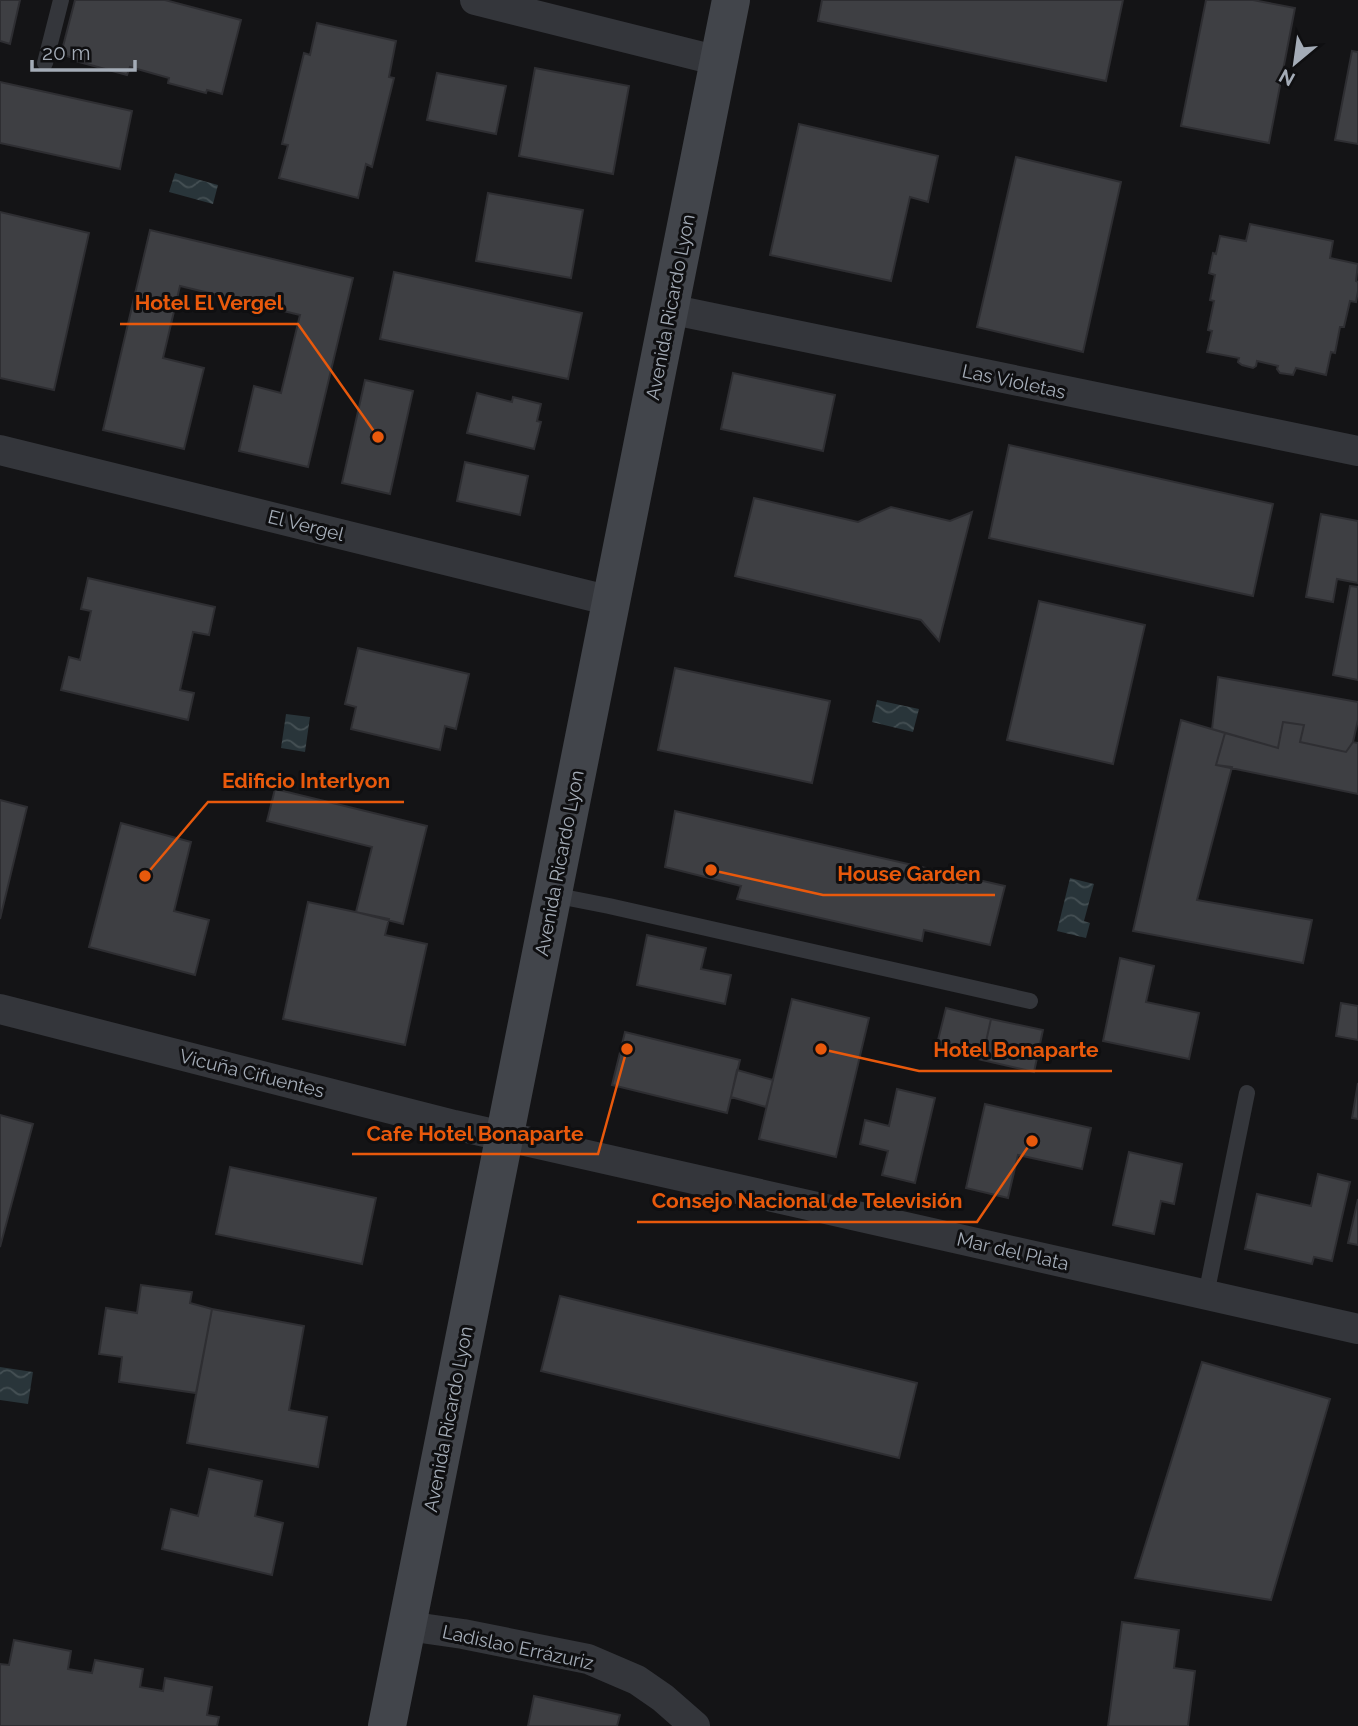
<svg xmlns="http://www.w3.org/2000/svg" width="1358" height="1726" font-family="Raleway,sans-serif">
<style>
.water{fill:url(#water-waves)}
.building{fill:#3e3f43;stroke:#2e2e32;stroke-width:2}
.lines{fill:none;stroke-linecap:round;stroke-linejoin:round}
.lane{stroke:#34363b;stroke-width:16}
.street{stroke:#34363b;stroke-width:30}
.secondary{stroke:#42454b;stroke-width:38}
.labels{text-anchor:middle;stroke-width:6;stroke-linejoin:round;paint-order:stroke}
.street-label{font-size:19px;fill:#a4acb7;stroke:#0f0f11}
.leader{fill:none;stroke:#e8590c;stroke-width:2.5}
.callout-dot{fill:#e8590c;stroke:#0f0f11;stroke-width:2.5}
.callout-label{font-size:21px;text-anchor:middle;font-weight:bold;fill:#e8590c;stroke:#0f0f11;stroke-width:6;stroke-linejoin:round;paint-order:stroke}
</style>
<defs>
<pattern id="water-waves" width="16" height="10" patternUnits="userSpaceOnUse" patternTransform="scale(1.75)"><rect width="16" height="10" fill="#29353a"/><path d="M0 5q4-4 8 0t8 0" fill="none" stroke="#455054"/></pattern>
</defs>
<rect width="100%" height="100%" fill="#141416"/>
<!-- water -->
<path class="water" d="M 175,173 L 218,185 L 213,204 L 169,192 Z
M 877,700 L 919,709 L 913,732 L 872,722 Z
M 286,714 L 310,717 L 305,752 L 281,748 Z
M 1070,878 L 1094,884 L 1084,921 L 1090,923 L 1086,938 L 1057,931 Z
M 0,1367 L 33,1372 L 28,1404 L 0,1400 Z"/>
<!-- building -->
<path class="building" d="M 0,0 L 20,0 L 10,44 L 0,41 Z
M 75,0 L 165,0 L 241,20 L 222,94 L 207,90 L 206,93 L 168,83 L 169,78 L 130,67 L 127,75 L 72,60 L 73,58 L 61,54 Z
M 822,0 L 1123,0 L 1106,81 L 818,21 Z
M 1206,0 L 1253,0 L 1295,8 L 1269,143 L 1181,126 Z
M 317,23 L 396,41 L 389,77 L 394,78 L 372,167 L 366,164 L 358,198 L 279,178 L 288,145 L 282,144 L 304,53 L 310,55 Z
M 1352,51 L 1358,52 L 1358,144 L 1335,140 Z
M 535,68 L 629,86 L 613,174 L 519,156 Z
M 437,73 L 506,86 L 496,134 L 427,120 Z
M 0,82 L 132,111 L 120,169 L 0,143 Z
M 799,124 L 938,156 L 928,202 L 910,197 L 891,281 L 770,255 Z
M 1016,157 L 1121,182 L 1083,352 L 977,327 Z
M 488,193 L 583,210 L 571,278 L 476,261 Z
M 0,212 L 89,233 L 54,390 L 0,378 Z
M 1250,224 L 1333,241 L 1330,258 L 1358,264 L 1356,281 L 1358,282 L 1358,291 L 1356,302 L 1350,301 L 1344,327 L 1340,327 L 1335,353 L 1331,352 L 1326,375 L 1296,368 L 1293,375 L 1280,373 L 1277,369 L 1278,366 L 1257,361 L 1256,366 L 1253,368 L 1242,365 L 1238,362 L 1239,358 L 1207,352 L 1212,331 L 1208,330 L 1214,301 L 1210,300 L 1215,275 L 1209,273 L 1213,253 L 1216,254 L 1220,236 L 1246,241 Z
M 150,230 L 353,278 L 308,467 L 239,451 L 254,386 L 281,393 L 300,315 L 180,286 L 163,358 L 204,368 L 184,449 L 103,430 Z
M 394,272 L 582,313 L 568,379 L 380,339 Z
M 733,373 L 835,395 L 823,451 L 721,429 Z
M 365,380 L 413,391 L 390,494 L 342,483 Z
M 477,393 L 512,402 L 513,397 L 541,404 L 537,421 L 541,422 L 534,449 L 467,433 Z
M 1009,445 L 1273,504 L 1253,596 L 989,538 Z
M 465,462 L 528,476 L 520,515 L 457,501 Z
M 754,498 L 858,522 L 891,507 L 950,521 L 972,512 L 939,641 L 921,620 L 735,576 Z
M 1321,514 L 1358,521 L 1358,583 L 1337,579 L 1333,602 L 1306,597 Z
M 88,578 L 215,607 L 209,635 L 193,632 L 180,690 L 194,693 L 188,720 L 61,690 L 69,657 L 80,660 L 91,611 L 81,609 Z
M 1350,586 L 1358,587 L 1358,680 L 1333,675 Z
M 1039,601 L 1145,625 L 1113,764 L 1007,740 Z
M 358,648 L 469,674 L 456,729 L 445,726 L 440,750 L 351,729 L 356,707 L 345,704 Z
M 675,668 L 830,701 L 812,783 L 658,750 Z
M 1218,677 L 1358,702 L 1358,720 L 1353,742 L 1346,752 L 1300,742 L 1304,725 L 1283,722 L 1278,748 L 1212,729 Z
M 1181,720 L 1225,733 L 1216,765 L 1232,767 L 1197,900 L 1312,920 L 1303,963 L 1133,931 Z
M 1283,722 L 1304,725 L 1300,742 L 1346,752 L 1353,742 L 1358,743 L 1358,794 L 1216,765 L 1225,733 L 1278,748 Z
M 275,789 L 427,826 L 403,924 L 356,912 L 372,847 L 267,821 Z
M 0,800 L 27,807 L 0,919 Z
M 675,811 L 1005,886 L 990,945 L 924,930 L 922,941 L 737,899 L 741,886 L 665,867 Z
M 121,823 L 191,842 L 174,911 L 209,920 L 195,975 L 89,947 Z
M 308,902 L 389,919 L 385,935 L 427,944 L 405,1045 L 283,1019 Z
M 647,935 L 706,948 L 701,969 L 731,975 L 725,1004 L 637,985 Z
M 1120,958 L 1154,966 L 1146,1002 L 1199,1013 L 1189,1059 L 1103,1041 Z
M 792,999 L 869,1018 L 836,1157 L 759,1139 Z
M 1341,1003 L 1358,1006 L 1358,1040 L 1336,1036 Z
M 946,1008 L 991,1019 L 982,1060 L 936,1048 Z
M 991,1019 L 1043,1030 L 1034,1072 L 982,1060 Z
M 625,1032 L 740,1060 L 727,1113 L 612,1085 Z
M 737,1070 L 773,1080 L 766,1107 L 731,1097 Z
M 1358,1083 L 1358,1119 L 1352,1118 Z
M 897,1089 L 935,1098 L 915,1183 L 882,1175 L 888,1151 L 860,1144 L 865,1120 L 889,1126 Z
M 985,1104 L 1091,1128 L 1082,1169 L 1018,1155 L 1008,1198 L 966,1188 Z
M 0,1115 L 33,1124 L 0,1247 Z
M 1129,1152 L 1182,1164 L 1174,1204 L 1161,1201 L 1154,1234 L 1113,1225 Z
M 230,1167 L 376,1198 L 362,1264 L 216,1234 Z
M 1318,1174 L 1350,1182 L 1332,1261 L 1314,1257 L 1312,1264 L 1245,1249 L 1257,1194 L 1311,1206 Z
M 1358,1199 L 1358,1245 L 1348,1243 Z
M 141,1285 L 192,1292 L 190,1303 L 212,1309 L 196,1393 L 119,1382 L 122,1357 L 99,1354 L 106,1308 L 137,1313 Z
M 560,1296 L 917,1383 L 899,1458 L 541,1371 Z
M 212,1309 L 304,1326 L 289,1410 L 327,1417 L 318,1467 L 187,1443 Z
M 1202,1362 L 1330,1399 L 1271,1600 L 1135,1578 Z
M 209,1469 L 262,1481 L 255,1516 L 283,1523 L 272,1575 L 162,1549 L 171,1509 L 198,1516 Z
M 1122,1622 L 1179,1630 L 1174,1668 L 1195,1671 L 1188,1726 L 1108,1726 Z
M 14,1640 L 71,1651 L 68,1669 L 92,1673 L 95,1660 L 143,1669 L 140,1687 L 163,1691 L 165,1678 L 212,1687 L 207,1715 L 219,1717 L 217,1726 L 0,1726 L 0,1664 L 9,1665 Z
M 534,1696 L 620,1715 L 617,1726 L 528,1726 Z"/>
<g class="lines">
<!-- lane -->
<path class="lane" d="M 45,63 L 61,0
M 553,895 L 609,906 L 1030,1001
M 1206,1295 L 1247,1093"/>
<!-- street -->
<path class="street" d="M 475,0 L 719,61
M 669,309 L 1358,451
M 0,450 L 611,601
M 0,1009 L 454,1125 L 1358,1329
M 407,1626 L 463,1634 L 588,1659 L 637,1680 L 663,1698 L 695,1726"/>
<!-- secondary -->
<path class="secondary" d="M 387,1726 L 731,0"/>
</g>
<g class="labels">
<!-- street labels -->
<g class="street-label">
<text transform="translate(670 307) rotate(-79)" y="7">Avenida Ricardo Lyon</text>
<text transform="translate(1014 381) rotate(12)" y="7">Las Violetas</text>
<text transform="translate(306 525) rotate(14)" y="7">El Vergel</text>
<text transform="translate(559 863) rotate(-79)" y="7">Avenida Ricardo Lyon</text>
<text transform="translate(252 1073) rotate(14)" y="7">Vicuña Cifuentes</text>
<text transform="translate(1013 1251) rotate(13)" y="7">Mar del Plata</text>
<text transform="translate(448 1419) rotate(-79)" y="7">Avenida Ricardo Lyon</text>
<text transform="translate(518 1647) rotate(12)" y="7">Ladislao Errázuriz</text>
</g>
</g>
<!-- callouts -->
<path class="leader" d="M378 437L298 324H120M145 876L208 802H404M711 870L823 895H995M821 1049L919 1071H1112M627 1049L598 1154H352M1032 1141L977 1222H637"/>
<g class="callout-dot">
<circle cx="378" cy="437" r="7"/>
<circle cx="145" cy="876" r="7"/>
<circle cx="711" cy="870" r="7"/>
<circle cx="821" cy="1049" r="7"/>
<circle cx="627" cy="1049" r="7"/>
<circle cx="1032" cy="1141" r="7"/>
</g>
<g class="callout-label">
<text x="209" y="310">Hotel El Vergel</text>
<text x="306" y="788">Edificio Interlyon</text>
<text x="909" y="881">House Garden</text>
<text x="1016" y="1057">Hotel Bonaparte</text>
<text x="475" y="1141">Cafe Hotel Bonaparte</text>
<text x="807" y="1208">Consejo Nacional de Televisión</text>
</g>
<!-- north arrow -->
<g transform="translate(1295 63) rotate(209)" stroke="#0f0f11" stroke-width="5" paint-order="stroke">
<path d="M0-5L12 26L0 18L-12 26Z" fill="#a4acb7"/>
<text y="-10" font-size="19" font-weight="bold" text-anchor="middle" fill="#a4acb7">N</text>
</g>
<!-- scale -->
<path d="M32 60v10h103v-10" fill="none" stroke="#a4acb7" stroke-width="3.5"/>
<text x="42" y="60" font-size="21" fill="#a4acb7" stroke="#0f0f11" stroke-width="5" paint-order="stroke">20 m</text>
</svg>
